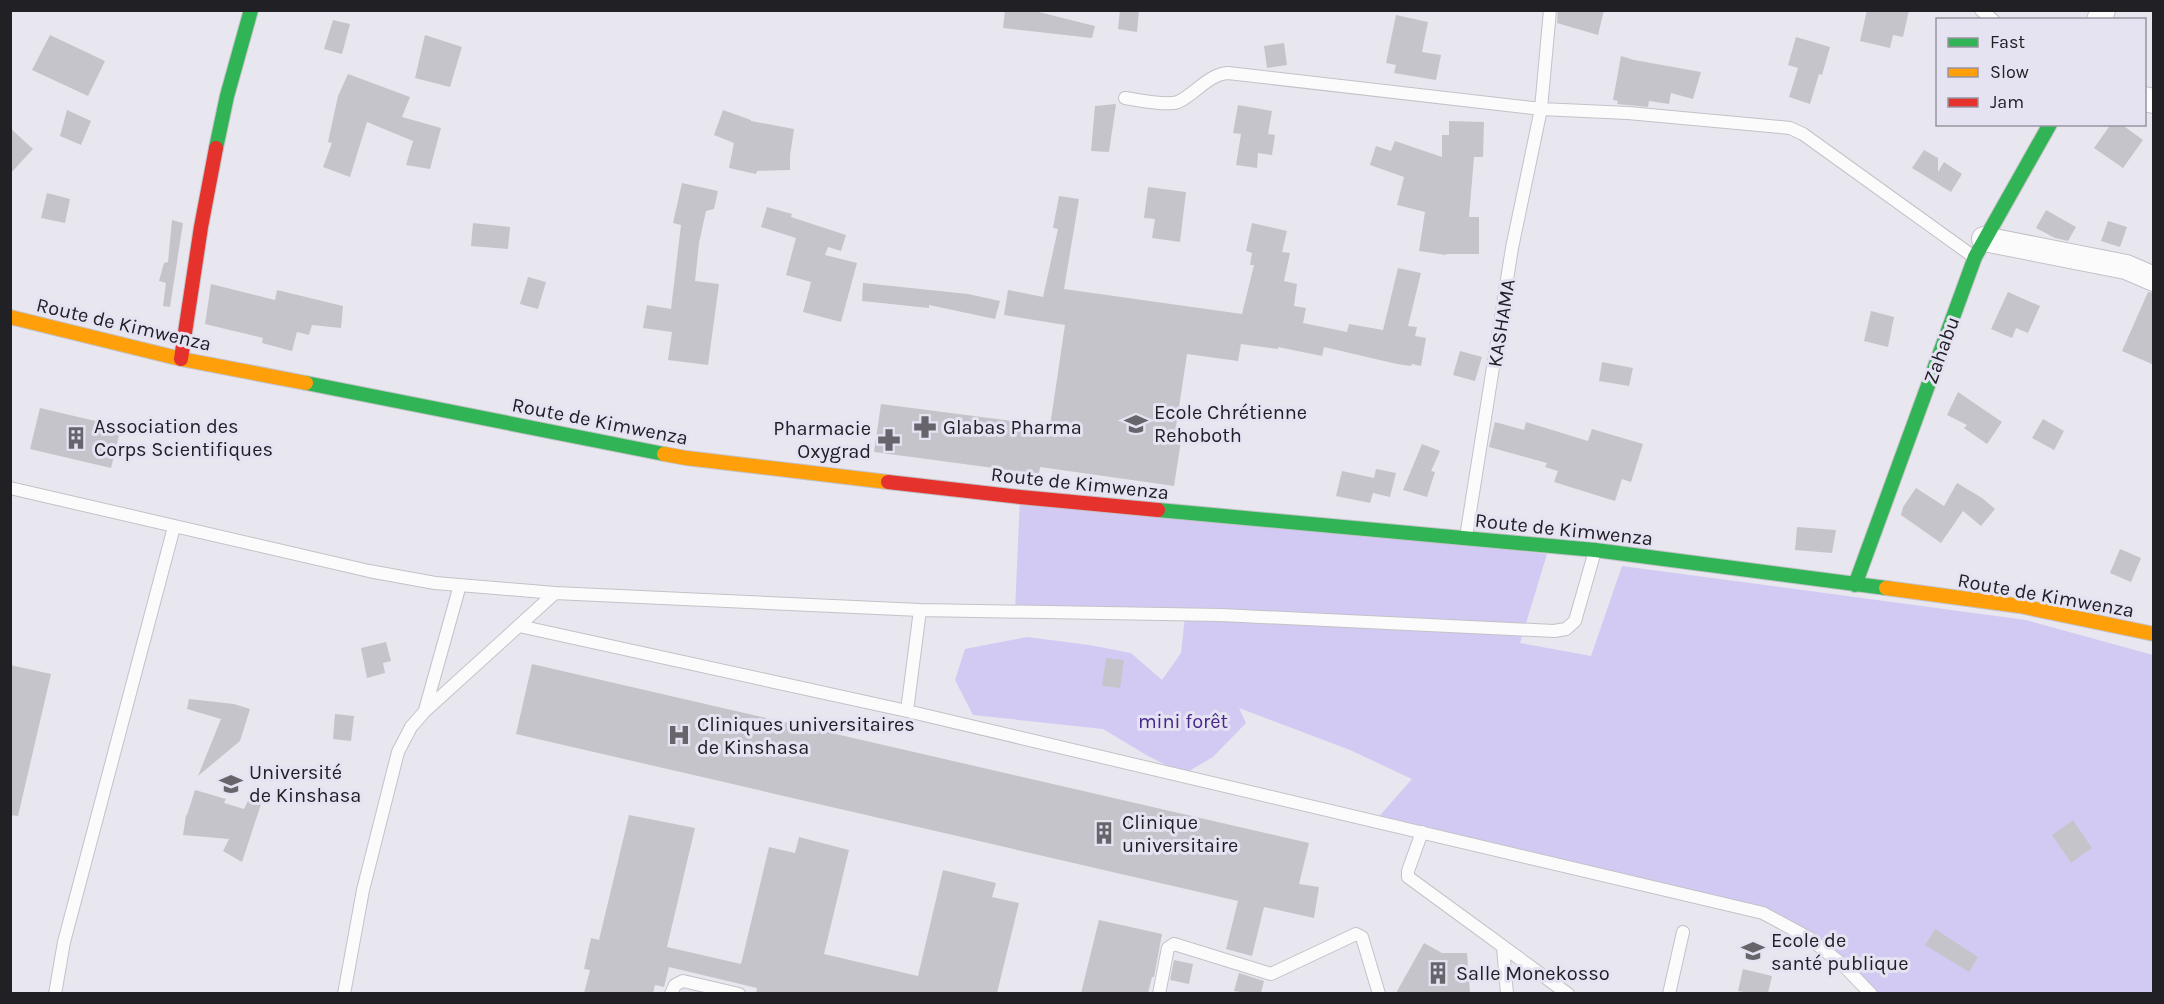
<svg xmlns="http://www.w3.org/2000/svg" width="2164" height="1004" font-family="Karla,sans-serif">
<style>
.green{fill:#d3caf4}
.building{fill:#c6c4cb}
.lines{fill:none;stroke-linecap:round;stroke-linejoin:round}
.lane-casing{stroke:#c3c2c8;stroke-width:14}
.street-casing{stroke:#c3c2c8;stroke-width:26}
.fast-casing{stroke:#c3c2c8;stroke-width:16}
.slow-casing{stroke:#c3c2c8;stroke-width:16}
.jam-casing{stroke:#c3c2c8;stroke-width:16}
.lane{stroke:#fcfbfc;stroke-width:12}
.street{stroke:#fcfbfc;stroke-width:24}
.fast{stroke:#30b455;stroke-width:14}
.slow{stroke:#ff9f0a;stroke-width:14}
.jam{stroke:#e5322d;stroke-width:14}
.labels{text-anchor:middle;stroke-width:6;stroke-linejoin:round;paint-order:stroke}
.street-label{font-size:20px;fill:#212025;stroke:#e5e3f2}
.poi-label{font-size:20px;fill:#212025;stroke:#e5e3f2;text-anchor:start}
.park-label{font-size:20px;fill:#49268b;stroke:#e5e3f2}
</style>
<rect width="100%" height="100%" fill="#e8e6ee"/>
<!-- green -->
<path class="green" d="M 1020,497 L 1547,554 L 1520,643 L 1591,656 L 1622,566 L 2026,620 L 2153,655 L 2153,993 L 1871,993 L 1843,965 L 1763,913 L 1375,821 L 1412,779 L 1350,750 L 1239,708 L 1246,723 L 1213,757 L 1184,774 L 1148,756 L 1103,729 L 973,715 L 955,680 L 965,649 L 1027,637 L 1089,645 L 1131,653 L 1162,680 L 1181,653 L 1185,616 L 1015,612 Z"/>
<!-- building -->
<path class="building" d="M 1005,10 L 1031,10 L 1095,26 L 1092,38 L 1003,28 Z
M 1120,10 L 1139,10 L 1137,32 L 1118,29 Z
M 1558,10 L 1604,10 L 1598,35 L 1557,23 Z
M 1867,10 L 1909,10 L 1903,37 L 1893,35 L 1890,48 L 1860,41 Z
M 1396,15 L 1428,22 L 1422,52 L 1441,55 L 1436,80 L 1394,73 L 1396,65 L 1386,63 Z
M 333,20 L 350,24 L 342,54 L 324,49 Z
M 50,35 L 105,61 L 88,96 L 32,70 Z
M 425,35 L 462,47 L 450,87 L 415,78 Z
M 1796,37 L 1830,47 L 1822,75 L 1819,74 L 1810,104 L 1789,97 L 1798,68 L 1788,65 Z
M 1284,43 L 1287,65 L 1267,68 L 1264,46 Z
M 1621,56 L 1634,60 L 1701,72 L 1693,99 L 1671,93 L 1669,104 L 1649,101 L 1648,107 L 1617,104 L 1618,101 L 1613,100 Z
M 348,74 L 410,97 L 402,117 L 441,128 L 430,169 L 406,165 L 413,141 L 367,122 L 350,177 L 323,167 L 332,143 L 328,142 L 338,96 Z
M 1116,104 L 1109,152 L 1091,151 L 1095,106 Z
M 1238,105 L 1272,111 L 1268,134 L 1275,135 L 1272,155 L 1258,153 L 1257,168 L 1236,165 L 1241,134 L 1233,133 Z
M 67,110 L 91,121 L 81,145 L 60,136 Z
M 723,110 L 751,120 L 751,121 L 794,129 L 790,156 L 790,170 L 757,171 L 756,174 L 729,168 L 734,143 L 714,135 Z
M 1449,121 L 1484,122 L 1483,157 L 1474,157 L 1469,217 L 1479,217 L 1479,254 L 1446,254 L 1446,255 L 1419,251 L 1425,212 L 1397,205 L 1404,177 L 1370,165 L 1376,146 L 1391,151 L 1395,141 L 1442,157 L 1442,135 L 1449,135 Z
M 2111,124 L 2121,124 L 2143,140 L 2123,168 L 2094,148 Z
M 10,128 L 33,149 L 10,174 Z
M 1924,150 L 1938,158 L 1938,172 L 1944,162 L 1962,174 L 1951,192 L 1912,168 Z
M 682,183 L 718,191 L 714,209 L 706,211 L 699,243 L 695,281 L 719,284 L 708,365 L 668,360 L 672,332 L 643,328 L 647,305 L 671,309 L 681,225 L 673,223 Z
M 1148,187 L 1186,192 L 1180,242 L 1152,238 L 1155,219 L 1144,218 Z
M 47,193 L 70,199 L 65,223 L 41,218 Z
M 1059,196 L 1079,199 L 1064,289 L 1242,314 L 1254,265 L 1250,265 L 1252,253 L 1246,251 L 1252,223 L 1287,231 L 1282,252 L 1290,253 L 1284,281 L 1297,284 L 1294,306 L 1306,308 L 1303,323 L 1347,332 L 1349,324 L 1383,330 L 1398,268 L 1421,273 L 1408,326 L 1417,327 L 1415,336 L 1426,338 L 1421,366 L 1412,364 L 1411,366 L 1397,364 L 1324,347 L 1322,356 L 1278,347 L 1278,349 L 1241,344 L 1238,361 L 1187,354 L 1174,440 L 1181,441 L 1174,486 L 1040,467 L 1039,474 L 874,452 L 881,404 L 1050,426 L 1065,325 L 1004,315 L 1008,290 L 1043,297 L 1058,229 L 1053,228 Z
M 767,207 L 792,214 L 791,217 L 846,235 L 841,251 L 828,247 L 825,255 L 857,263 L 841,322 L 803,312 L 811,282 L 786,275 L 796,238 L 761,227 Z
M 2046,210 L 2076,227 L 2068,241 L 2055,238 L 2036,228 Z
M 172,220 L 183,223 L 170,307 L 163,306 L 166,283 L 159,281 L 164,263 L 168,262 Z
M 2108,221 L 2127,227 L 2120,247 L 2101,241 Z
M 473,223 L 510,227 L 508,249 L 471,246 Z
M 528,277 L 546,282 L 538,309 L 520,304 Z
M 863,283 L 968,294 L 1000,301 L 995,319 L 929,305 L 929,308 L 862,301 Z
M 211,284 L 275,300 L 277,290 L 343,306 L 341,328 L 312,325 L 309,335 L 297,332 L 292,351 L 262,343 L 263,338 L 205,324 Z
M 2008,292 L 2040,306 L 2028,333 L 2016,328 L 2012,338 L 1991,329 Z
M 2148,292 L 2154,293 L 2154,365 L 2122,351 Z
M 1871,311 L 1894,317 L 1888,347 L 1864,341 Z
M 1460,351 L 1482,357 L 1475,381 L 1453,375 Z
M 1602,362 L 1633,368 L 1629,386 L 1599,381 Z
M 1958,392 L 2002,422 L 1987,444 L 1964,428 L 1967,425 L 1947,415 Z
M 40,408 L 121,427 L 111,468 L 30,449 Z
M 2043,419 L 2064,431 L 2054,450 L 2032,438 Z
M 1495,422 L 1524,430 L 1526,422 L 1588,441 L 1592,429 L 1643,444 L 1631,482 L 1622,479 L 1615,501 L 1554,482 L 1558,471 L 1545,467 L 1547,463 L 1489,447 Z
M 1422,444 L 1440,451 L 1431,471 L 1435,472 L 1427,497 L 1403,490 Z
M 1376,469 L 1396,473 L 1390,497 L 1373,493 L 1370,503 L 1336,496 L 1342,471 L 1374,478 Z
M 1957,483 L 1982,498 L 1995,509 L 1981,526 L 1963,511 L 1941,543 L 1901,515 L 1903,507 L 1916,488 L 1944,506 Z
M 1797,527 L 1836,530 L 1832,553 L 1795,550 Z
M 2120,549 L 2141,558 L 2131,582 L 2110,573 Z
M 386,642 L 391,661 L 383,663 L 385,673 L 367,678 L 361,648 Z
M 1106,658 L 1124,660 L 1120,688 L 1102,686 Z
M 532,664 L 1309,843 L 1299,884 L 1319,887 L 1314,918 L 1264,907 L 1252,956 L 1226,949 L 1238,901 L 516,734 Z
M 10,665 L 51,674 L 18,816 L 10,815 Z
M 189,699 L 234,704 L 250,709 L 240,741 L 198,776 L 221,719 L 187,709 Z
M 335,714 L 354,716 L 351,741 L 333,739 Z
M 195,790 L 226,799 L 224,803 L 244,809 L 252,793 L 263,798 L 242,862 L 223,851 L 229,839 L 183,835 L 186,815 L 187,815 Z
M 629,815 L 695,828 L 667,947 L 741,964 L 769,847 L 795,853 L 799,837 L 849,850 L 824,954 L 918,976 L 943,870 L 996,883 L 992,897 L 1019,903 L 997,993 L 756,993 L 757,988 L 669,967 L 664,987 L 655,985 L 653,993 L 584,993 L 590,970 L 584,969 L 591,938 L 599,940 Z
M 2073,820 L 2092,848 L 2071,863 L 2052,835 Z
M 1099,920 L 1162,934 L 1154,977 L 1152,977 L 1148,993 L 1081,993 Z
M 1935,929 L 1978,957 L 1969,972 L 1925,945 Z
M 1424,943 L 1442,953 L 1467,953 L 1470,993 L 1396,993 Z
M 1174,960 L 1193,964 L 1189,984 L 1170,980 Z
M 1743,969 L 1772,976 L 1768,993 L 1750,993 L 1738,991 Z
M 1239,973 L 1264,981 L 1261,993 L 1246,993 L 1234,991 Z"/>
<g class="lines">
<!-- lane casing -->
<g class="lane-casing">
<path id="lane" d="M 1981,10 L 1993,20
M 1125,98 C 1138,100 1166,106 1178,102 C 1195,94 1209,74 1228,73 L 1541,109 L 1628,113 L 1790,128 L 1803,134 L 1974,257
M 10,488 L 369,571 L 435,583 L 555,593 L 920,610 L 1221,615 L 1554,631 L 1566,629 L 1575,621 L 1595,551
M 1466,537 L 1512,248 L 1541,109 L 1550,10
M 519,626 L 907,711 L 1763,913 L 1809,938 L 1843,965 L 1871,994
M 425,710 L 460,585
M 907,711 L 920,610
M 1422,832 L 1408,871 L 1408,877 L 1568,994
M 1503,947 L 1507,994
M 55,994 L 64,942 L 174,527
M 344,994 L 363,890 L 398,752 L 411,727 L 425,711 L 555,593
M 671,994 L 675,985 L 683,981 L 739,994
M 1159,994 L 1168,948 L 1174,944 L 1271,974 L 1356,934 L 1362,937 L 1379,994
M 1669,994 L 1683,932"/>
</g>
<!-- street casing -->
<g class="street-casing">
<path id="street" d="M 2099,20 L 2103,10
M 2144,99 L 2154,101
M 1984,239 L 2126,267 L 2154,279"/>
</g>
<!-- fast casing -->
<g class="fast-casing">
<path id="fast" d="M 216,148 L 227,96 L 251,10
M 306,383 L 664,454
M 1158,510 L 1595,550 L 1886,588
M 1855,585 L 1975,257 L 2050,124"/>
</g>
<!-- slow casing -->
<g class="slow-casing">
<path id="slow" d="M 10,317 L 181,359 L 306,383
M 664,454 L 686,458 L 888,482
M 1886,588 L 2020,606 L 2154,634"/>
</g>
<!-- jam casing -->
<g class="jam-casing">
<path id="jam" d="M 181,359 L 201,227 L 216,148
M 888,482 L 1020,497 L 1158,510"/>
</g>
<!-- lane -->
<use href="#lane" class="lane"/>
<!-- street -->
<use href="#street" class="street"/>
<!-- fast -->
<use href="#fast" class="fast"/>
<!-- slow -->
<use href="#slow" class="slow"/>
<!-- jam -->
<use href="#jam" class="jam"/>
</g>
<!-- icons -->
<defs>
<g id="school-bare" transform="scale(1.8)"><path d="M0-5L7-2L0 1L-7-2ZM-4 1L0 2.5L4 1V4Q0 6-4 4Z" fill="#67656b" stroke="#e5e3f2" stroke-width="2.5" paint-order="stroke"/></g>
<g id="pharmacy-bare" transform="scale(1.8)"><path d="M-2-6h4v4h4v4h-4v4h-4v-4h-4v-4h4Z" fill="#67656b" stroke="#e5e3f2" stroke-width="2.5" paint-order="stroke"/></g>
<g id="building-bare" transform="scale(1.8)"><path d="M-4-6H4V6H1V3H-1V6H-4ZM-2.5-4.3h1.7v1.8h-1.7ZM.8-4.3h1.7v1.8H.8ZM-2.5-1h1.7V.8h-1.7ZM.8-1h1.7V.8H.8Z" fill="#67656b" stroke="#e5e3f2" stroke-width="2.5" paint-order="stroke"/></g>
<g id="hospital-bare" transform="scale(1.8)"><path d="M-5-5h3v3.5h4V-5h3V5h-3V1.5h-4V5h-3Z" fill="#67656b" stroke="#e5e3f2" stroke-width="2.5" paint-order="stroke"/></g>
<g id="university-bare" transform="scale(1.8)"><path d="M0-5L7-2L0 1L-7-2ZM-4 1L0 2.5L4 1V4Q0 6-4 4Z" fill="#67656b" stroke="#e5e3f2" stroke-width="2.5" paint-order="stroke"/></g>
</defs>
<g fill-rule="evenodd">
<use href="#school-bare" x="1136" y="424"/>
<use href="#pharmacy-bare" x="925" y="427"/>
<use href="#building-bare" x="76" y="438"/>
<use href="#pharmacy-bare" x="889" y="440"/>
<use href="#hospital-bare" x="679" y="735"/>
<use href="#university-bare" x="231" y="784"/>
<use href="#building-bare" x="1104" y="833"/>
<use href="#university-bare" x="1753" y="951"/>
<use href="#building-bare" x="1438" y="973"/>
</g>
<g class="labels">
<!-- street labels -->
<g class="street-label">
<text transform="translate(1501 323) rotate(-81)" y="7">KASHAMA</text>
<text transform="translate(124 324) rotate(13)" y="7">Route de Kimwenza</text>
<text transform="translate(1941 350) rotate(-70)" y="7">Zahabu</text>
<text transform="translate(600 421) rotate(11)" y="7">Route de Kimwenza</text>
<text transform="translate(1080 483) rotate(6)" y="7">Route de Kimwenza</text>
<text transform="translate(1564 529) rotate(6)" y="7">Route de Kimwenza</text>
<text transform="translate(2046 595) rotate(10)" y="7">Route de Kimwenza</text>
</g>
<!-- poi labels -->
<g class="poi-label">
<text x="1154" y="419">Ecole Chrétienne<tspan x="1154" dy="23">Rehoboth</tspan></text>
<text x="94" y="433">Association des<tspan x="94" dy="23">Corps Scientifiques</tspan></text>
<text x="943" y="434">Glabas Pharma</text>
<text x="871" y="435" text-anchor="end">Pharmacie<tspan x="871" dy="23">Oxygrad</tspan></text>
<text x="697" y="731">Cliniques universitaires<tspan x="697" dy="23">de Kinshasa</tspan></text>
<text x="249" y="779">Université<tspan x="249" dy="23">de Kinshasa</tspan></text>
<text x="1122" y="829">Clinique<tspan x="1122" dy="23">universitaire</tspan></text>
<text x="1771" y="947">Ecole de<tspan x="1771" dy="23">santé publique</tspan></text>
<text x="1456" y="980">Salle Monekosso</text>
</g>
<!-- park labels -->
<g class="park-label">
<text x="1183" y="728">mini forêt</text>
</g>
</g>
<!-- border -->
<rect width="2164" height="1004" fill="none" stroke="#212025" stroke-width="24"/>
<!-- legend -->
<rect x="1936" y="18" width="210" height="108" fill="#e5e3f2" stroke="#9795a0" stroke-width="1.5"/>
<rect x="1948" y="38" width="30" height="9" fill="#30b455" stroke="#9795a0" stroke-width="1.5"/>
<text x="1990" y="48" font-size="18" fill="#212025">Fast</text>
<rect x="1948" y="68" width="30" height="9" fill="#ff9f0a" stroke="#9795a0" stroke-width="1.5"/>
<text x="1990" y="78" font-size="18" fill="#212025">Slow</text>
<rect x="1948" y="98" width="30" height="9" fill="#e5322d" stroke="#9795a0" stroke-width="1.5"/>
<text x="1990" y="108" font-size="18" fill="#212025">Jam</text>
</svg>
